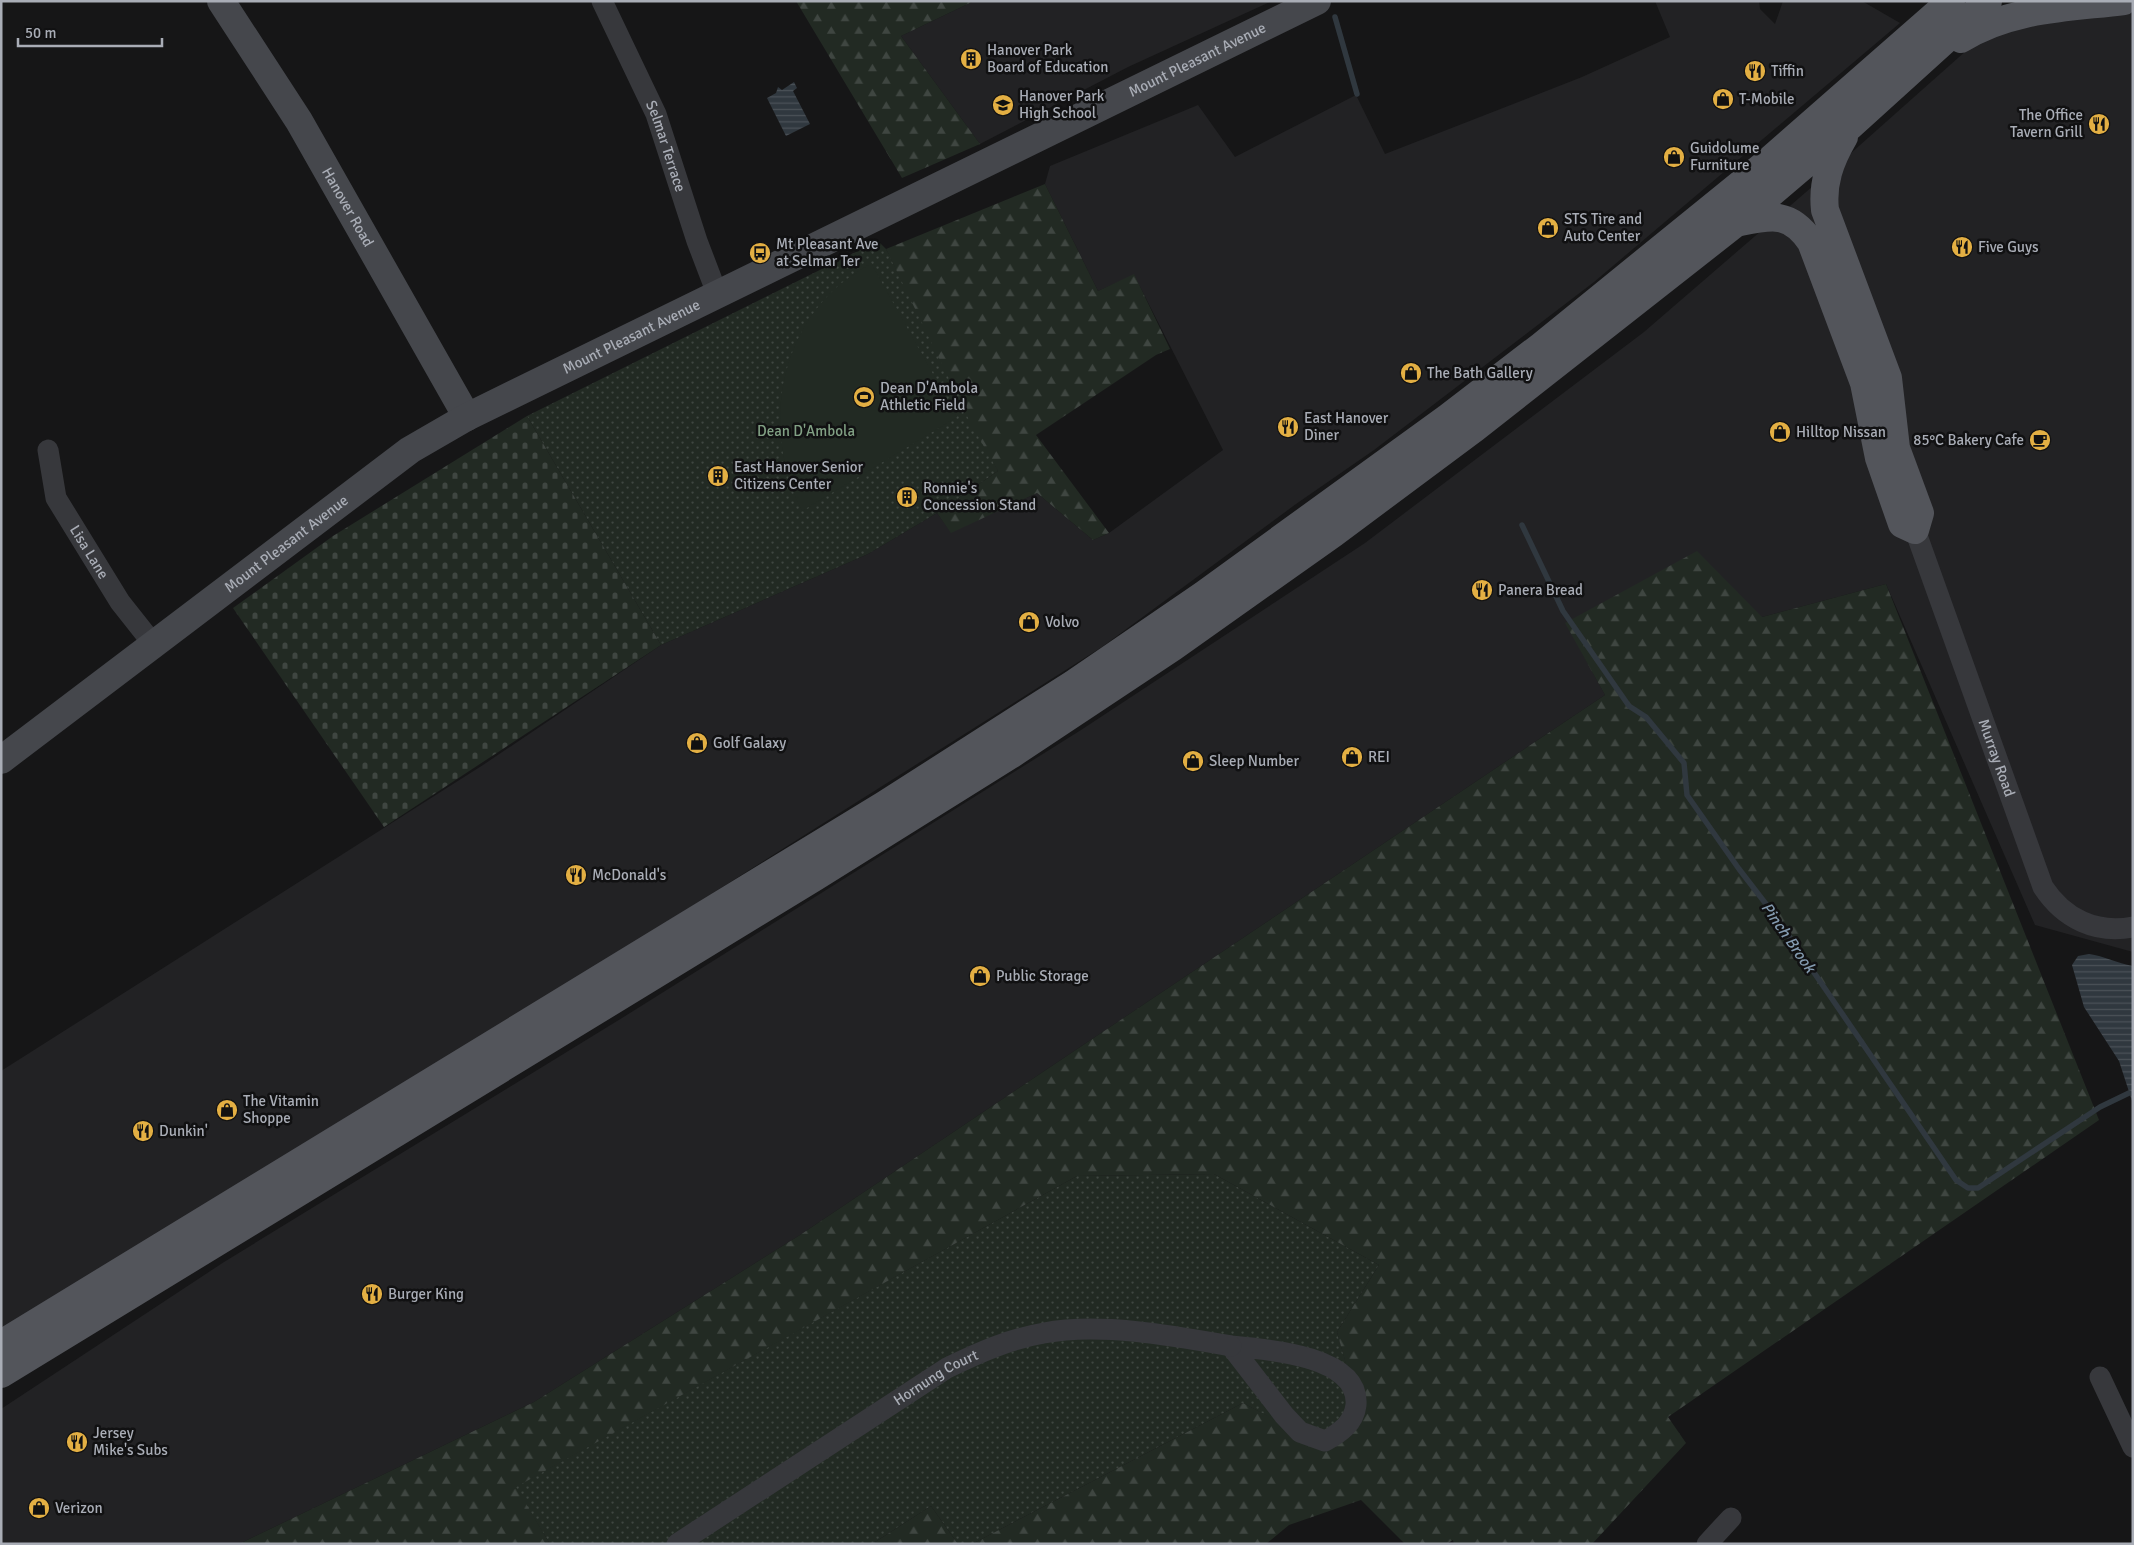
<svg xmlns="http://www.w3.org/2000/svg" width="2134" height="1545" font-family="Signika,sans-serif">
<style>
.built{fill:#222224}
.grass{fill:url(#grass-dots)}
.forest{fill:url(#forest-firs)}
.cemetery{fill:url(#cemetery-stones)}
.garden{fill:#222a23}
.water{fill:url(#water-rules)}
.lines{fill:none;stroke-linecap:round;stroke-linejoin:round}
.stream{stroke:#30383f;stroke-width:5.5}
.street{stroke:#37383c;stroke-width:21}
.secondary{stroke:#45474c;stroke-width:28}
.primary{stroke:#53555b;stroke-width:28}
.labels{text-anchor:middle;stroke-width:5;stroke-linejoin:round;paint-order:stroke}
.poi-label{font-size:15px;fill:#a9adb6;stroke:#111112;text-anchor:start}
.street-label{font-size:15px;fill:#a9adb6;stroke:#111112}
.park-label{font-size:15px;fill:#81a084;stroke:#111112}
.water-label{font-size:16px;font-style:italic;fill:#839aaf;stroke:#111112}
</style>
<defs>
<pattern id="grass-dots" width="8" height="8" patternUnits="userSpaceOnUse" patternTransform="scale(1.25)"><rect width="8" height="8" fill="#222a23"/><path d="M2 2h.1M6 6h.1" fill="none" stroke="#3f4641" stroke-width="1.8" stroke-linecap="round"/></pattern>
<pattern id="forest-firs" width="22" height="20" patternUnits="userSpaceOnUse" patternTransform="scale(1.25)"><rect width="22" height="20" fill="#222a23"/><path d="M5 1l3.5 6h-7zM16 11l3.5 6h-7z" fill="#3f4641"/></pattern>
<pattern id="cemetery-stones" width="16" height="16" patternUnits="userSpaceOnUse" patternTransform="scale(1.25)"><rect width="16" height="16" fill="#222a23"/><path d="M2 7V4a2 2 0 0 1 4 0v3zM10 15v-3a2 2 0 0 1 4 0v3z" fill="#3f4641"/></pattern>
<pattern id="water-rules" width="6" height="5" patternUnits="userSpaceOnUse" patternTransform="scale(1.25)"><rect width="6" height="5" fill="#30383f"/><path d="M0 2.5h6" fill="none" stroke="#4b5258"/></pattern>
</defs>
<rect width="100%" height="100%" fill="#161617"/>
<!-- built -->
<path class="built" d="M 974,1 L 1272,1 L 1128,67 L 980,144 L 901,36 Z
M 1655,1 L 1759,1 L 1760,9 L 1775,24 L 1783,1 L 1862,1 L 1900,23 L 1594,282 L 1374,450 L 1296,504 L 1102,647 L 710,895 L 95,1277 L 1,1332 L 1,1071 L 483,765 L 661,645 L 868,554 L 937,513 L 951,532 L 1037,493 L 1093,540 L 1109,533 L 1223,450 L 1134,275 L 1098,291 L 1045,184 L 1050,166 L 1198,105 L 1235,157 L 1356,95 L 1385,154 L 1582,77 L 1670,37 Z
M 2022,1 L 2133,1 L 2133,952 L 2035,925 L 1886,584 L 1762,617 L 1566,623 L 1605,695 L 800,1235 L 534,1402 L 239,1544 L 1,1544 L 1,1409 L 224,1262 L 622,1018 L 1081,730 L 1365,543 L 1644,332 L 1850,154 Z"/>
<!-- grass -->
<path class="grass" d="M 878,241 L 886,249 L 998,471 L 937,513 L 868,554 L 661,645 L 527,416 Z
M 1214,1174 L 1379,1265 L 1337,1332 L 1363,1422 L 1322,1445 L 1243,1403 L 972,1544 L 958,1544 L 931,1506 L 872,1544 L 550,1544 L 515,1487 L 1077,1176 Z"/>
<!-- forest -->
<path class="forest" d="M 796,1 L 974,1 L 901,36 L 980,144 L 902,178 Z
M 1045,184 L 1098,291 L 1134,274 L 1170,349 L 1156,355 L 1036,435 L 1109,533 L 1093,540 L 1037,493 L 951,533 L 937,513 L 998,471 L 971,424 L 886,249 Z
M 1697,551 L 1762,617 L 1886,584 L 2099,1120 L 1668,1417 L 1686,1443 L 1592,1544 L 1454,1544 L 1453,1540 L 1446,1544 L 1405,1544 L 1361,1500 L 1289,1525 L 1266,1544 L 972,1544 L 1243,1403 L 1322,1444 L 1362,1422 L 1337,1332 L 1379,1265 L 1214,1174 L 1077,1176 L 516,1487 L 550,1544 L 239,1544 L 534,1402 L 800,1235 L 1605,695 L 1565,623 Z
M 931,1506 L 958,1544 L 872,1544 Z"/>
<!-- cemetery -->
<path class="cemetery" d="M 527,416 L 661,645 L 384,827 L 233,608 L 333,536 Z"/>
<!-- garden -->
<path class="garden" d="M 871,263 L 957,417 L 802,511 C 765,439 774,343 837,287 C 847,278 860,271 871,263 Z"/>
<!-- water -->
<path class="water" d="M 794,82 L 797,88 L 793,91 L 810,124 L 786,136 L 767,98 L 776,93 L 778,87 L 782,90 Z
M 2089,954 C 2104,956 2117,963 2133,966 L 2133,1104 L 2119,1061 L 2084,1007 L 2072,965 L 2078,956 Z"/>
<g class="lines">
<!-- stream -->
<path class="stream" d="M 1335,17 L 1357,94
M 1522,525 L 1563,611 L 1629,706 L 1646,717 L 1684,763 L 1687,795 L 1739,869 L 1776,917 L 1956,1180 L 1968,1188 L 1978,1188 L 2100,1107 L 2129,1093"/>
<!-- street -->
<g class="street">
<path id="s1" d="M 602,1 L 656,114 L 697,241 L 718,296"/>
<path id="s2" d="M 48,450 L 56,498 L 120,602 L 154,645"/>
<path id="s3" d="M 1915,530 L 2043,887 C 2064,919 2096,934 2133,927"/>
<path d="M 1231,1346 C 1264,1349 1360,1355 1356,1405 C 1354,1423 1340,1433 1325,1441 L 1300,1432 L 1284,1415 Z"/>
<path d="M 2100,1377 L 2133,1447"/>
<path id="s4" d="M 677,1544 L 947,1368 C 978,1353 1009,1339 1044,1333 C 1100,1322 1175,1336 1231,1346"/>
<path d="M 1707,1544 L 1731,1518"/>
</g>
<!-- secondary -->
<g class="secondary">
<path id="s5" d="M 221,1 L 299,121 L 467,417"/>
<path id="s6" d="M 1,760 L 410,450 L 467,417 L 1317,1"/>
</g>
<!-- primary -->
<path class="primary" d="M 1961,39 C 2010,8 2068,8 2124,1
M 1736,223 C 1770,216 1789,210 1811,242 L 1864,383 L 1879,458 L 1902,524 L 1915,530 L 1920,513 L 1896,448 L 1888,378 L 1825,210 C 1822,183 1830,161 1844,137
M 1,1344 L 884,805 L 1073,684 L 1203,595 L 1447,418 L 1541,346 L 1765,164 L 1951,1
M 1,1374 L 815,877 L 1012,754 L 1173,647 L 1334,533 L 1475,428 L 1736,223 L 1850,126 L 1988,1"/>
</g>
<!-- icons -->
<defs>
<g id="building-disc" transform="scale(1.125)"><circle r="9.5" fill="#e3af43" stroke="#111112"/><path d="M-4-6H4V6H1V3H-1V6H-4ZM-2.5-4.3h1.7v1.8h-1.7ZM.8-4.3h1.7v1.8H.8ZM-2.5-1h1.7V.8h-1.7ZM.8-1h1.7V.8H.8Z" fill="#111"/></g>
<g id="restaurant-disc" transform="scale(1.125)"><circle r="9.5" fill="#e3af43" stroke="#111112"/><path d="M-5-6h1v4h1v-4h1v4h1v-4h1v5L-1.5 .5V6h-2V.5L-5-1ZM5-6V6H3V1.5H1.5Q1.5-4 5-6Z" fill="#111"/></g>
<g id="shop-disc" transform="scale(1.125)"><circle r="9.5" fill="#e3af43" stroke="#111112"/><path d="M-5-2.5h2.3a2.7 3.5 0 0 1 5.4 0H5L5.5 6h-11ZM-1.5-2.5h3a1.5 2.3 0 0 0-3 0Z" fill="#111"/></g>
<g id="school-disc" transform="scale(1.125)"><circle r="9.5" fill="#e3af43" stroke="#111112"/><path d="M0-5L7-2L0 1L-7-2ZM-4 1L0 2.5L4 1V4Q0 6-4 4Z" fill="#111"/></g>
<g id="bus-disc" transform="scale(1.125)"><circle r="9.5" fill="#e3af43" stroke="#111112"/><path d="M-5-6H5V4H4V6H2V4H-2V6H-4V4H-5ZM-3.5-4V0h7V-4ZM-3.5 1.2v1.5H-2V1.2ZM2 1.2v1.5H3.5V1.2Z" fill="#111"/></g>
<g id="stadium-disc" transform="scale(1.125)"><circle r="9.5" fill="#e3af43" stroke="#111112"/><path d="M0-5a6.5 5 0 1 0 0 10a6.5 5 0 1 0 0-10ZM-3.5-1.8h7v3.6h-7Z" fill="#111"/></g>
<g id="cafe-disc" transform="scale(1.125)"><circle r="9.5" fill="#e3af43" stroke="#111112"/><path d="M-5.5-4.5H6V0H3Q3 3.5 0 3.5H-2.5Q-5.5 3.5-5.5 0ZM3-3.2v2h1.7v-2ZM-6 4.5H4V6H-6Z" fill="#111"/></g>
</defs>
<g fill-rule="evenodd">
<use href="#building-disc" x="971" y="59"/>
<use href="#restaurant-disc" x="1755" y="71"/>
<use href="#shop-disc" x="1723" y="99"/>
<use href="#school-disc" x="1003" y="105"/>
<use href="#restaurant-disc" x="2099" y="124"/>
<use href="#shop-disc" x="1674" y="157"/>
<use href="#shop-disc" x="1548" y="228"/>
<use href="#restaurant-disc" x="1962" y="247"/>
<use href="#bus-disc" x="760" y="253"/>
<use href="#shop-disc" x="1411" y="373"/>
<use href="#stadium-disc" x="864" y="397"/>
<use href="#restaurant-disc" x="1288" y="427"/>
<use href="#shop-disc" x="1780" y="432"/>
<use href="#cafe-disc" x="2040" y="440"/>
<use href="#building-disc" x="718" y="476"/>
<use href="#building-disc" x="907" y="497"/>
<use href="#restaurant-disc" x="1482" y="590"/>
<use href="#shop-disc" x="1029" y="622"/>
<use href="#shop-disc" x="697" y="743"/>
<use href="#shop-disc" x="1352" y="757"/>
<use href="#shop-disc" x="1193" y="761"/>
<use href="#restaurant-disc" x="576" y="875"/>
<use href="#shop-disc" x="980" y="976"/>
<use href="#shop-disc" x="227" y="1110"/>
<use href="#restaurant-disc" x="143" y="1131"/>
<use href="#restaurant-disc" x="372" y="1294"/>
<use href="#restaurant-disc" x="77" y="1442"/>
<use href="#shop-disc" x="39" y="1508"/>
</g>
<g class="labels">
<!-- poi labels -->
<g class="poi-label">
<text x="987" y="55">Hanover Park<tspan x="987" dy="17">Board of Education</tspan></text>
<text x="1771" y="76">Tiffin</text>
<text x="1019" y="101">Hanover Park<tspan x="1019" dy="17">High School</tspan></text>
<text x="1739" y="104">T-Mobile</text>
<text x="2083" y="120" text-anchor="end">The Office<tspan x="2083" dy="17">Tavern Grill</tspan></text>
<text x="1690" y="153">Guidolume<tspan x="1690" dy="17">Furniture</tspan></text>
<text x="1564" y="224">STS Tire and<tspan x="1564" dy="17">Auto Center</tspan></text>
<text x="776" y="249">Mt Pleasant Ave<tspan x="776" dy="17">at Selmar Ter</tspan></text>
<text x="1978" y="252">Five Guys</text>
<text x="1427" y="378">The Bath Gallery</text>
<text x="880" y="393">Dean D'Ambola<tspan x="880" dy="17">Athletic Field</tspan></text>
<text x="1304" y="423">East Hanover<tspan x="1304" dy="17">Diner</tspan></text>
<text x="1796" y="437">Hilltop Nissan</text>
<text x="2024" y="445" text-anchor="end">85°C Bakery Cafe</text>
<text x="734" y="472">East Hanover Senior<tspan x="734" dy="17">Citizens Center</tspan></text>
<text x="923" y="493">Ronnie's<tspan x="923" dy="17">Concession Stand</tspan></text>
<text x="1498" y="595">Panera Bread</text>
<text x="1045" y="627">Volvo</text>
<text x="713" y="748">Golf Galaxy</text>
<text x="1368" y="762">REI</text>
<text x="1209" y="766">Sleep Number</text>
<text x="592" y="880">McDonald's</text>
<text x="996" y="981">Public Storage</text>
<text x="243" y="1106">The Vitamin<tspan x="243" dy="17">Shoppe</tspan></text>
<text x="159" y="1136">Dunkin'</text>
<text x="388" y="1299">Burger King</text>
<text x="93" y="1438">Jersey<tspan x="93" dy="17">Mike's Subs</tspan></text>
<text x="55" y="1513">Verizon</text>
</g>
<!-- street labels -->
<g class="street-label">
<text dy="5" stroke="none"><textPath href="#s6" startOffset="1392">Mount Pleasant Avenue</textPath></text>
<text dy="5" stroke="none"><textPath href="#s1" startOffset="159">Selmar Terrace</textPath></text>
<text dy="5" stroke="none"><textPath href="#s5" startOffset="242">Hanover Road</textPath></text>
<text dy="5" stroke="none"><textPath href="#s6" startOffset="762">Mount Pleasant Avenue</textPath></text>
<text dy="5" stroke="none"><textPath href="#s6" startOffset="358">Mount Pleasant Avenue</textPath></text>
<text dy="5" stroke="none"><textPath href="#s2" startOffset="112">Lisa Lane</textPath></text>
<text dy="5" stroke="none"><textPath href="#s3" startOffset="242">Murray Road</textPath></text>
<text dy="5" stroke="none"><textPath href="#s4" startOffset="308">Hornung Court</textPath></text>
</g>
<!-- park labels -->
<g class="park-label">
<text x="806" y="436">Dean D'Ambola</text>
</g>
<!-- water labels -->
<g class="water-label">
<text transform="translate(1789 937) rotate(55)" y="6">Pinch Brook</text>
</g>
</g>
<!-- border -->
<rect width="2134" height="1545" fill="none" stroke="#a9adb6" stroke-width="5"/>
<!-- scale -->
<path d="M18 38v8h144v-8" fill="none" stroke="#a9adb6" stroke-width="2.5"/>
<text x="25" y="38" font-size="15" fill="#a9adb6" stroke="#111112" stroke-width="4" paint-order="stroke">50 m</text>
</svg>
